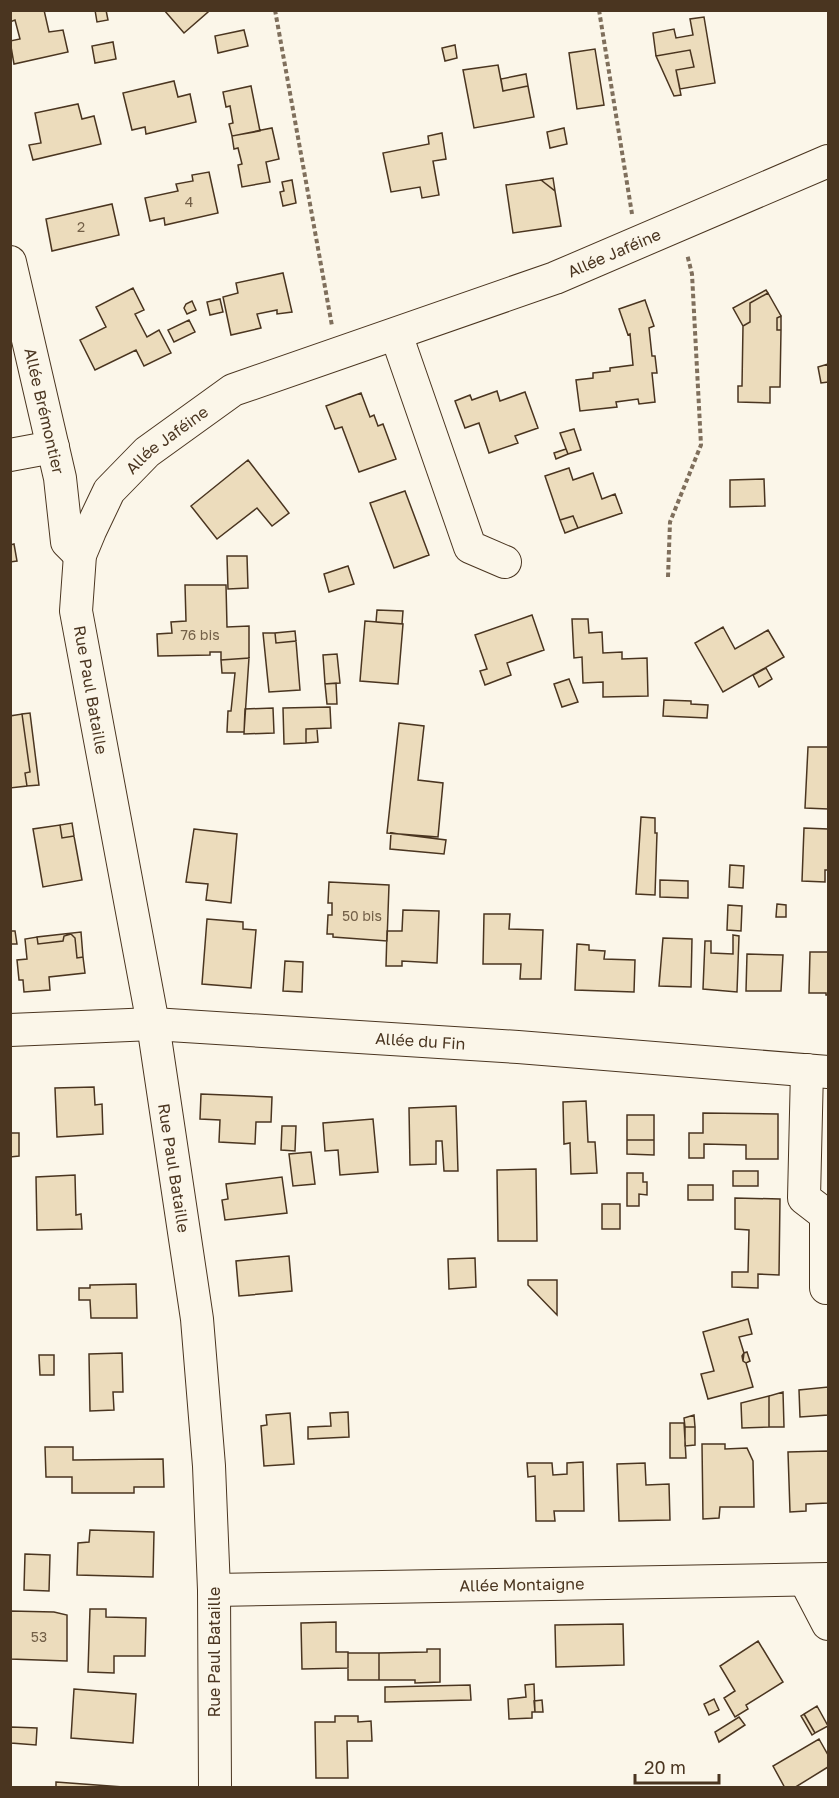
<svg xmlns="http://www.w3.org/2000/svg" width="839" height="1798" font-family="'Golos Text',sans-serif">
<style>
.building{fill:#ecdcbc;stroke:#4a3520;stroke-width:1.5}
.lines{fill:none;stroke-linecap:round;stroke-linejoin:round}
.minor-casing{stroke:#4a3520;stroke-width:34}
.path{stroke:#7f6f5c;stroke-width:4;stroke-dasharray:4.5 3;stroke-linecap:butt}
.minor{stroke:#fbf6e9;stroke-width:32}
.labels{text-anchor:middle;stroke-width:4.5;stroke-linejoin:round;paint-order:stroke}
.number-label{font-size:14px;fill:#725f47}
.street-label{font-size:16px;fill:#4a3520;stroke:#fbf6e9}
</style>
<rect width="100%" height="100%" fill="#fbf6e9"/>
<!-- building -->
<path class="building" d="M 10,10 L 44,10 L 49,32 L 63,30 L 68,52 L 14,64 L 10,41 L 20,39 L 15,20 L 10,22 Z
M 95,10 L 106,10 L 108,20 L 97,22 Z
M 164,10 L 207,10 L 208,12 L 184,33 Z
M 704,17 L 715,83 L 680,89 L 676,70 L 694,67 L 690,50 L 656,56 L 653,33 L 674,29 L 676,38 L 693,35 L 690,19 Z
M 244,30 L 248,46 L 218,53 L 215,36 Z
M 113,42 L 116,59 L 95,63 L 92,46 Z
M 455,45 L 457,58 L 445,61 L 442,48 Z
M 595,49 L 604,105 L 577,109 L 569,53 Z
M 690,50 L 694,67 L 676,70 L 681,95 L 674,96 L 656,56 Z
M 498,65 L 503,91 L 528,86 L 534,117 L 474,128 L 463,70 Z
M 526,74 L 528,86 L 503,91 L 501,79 Z
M 174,81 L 178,97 L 190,94 L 196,122 L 146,134 L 145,127 L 132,130 L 123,93 Z
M 251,86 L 260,131 L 232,136 L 229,124 L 233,123 L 230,106 L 226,107 L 223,92 Z
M 78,104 L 82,119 L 94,116 L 101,144 L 33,160 L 29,145 L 41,143 L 35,113 Z
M 272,128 L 279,159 L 266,162 L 270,182 L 242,187 L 238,165 L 242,164 L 238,148 L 234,149 L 232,136 Z
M 564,128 L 567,144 L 550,148 L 547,132 Z
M 442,133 L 446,159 L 433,161 L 439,195 L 422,198 L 420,187 L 391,192 L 383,153 L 429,144 L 428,136 Z
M 209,172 L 218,213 L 165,225 L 164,218 L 150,221 L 145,198 L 178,191 L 176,184 L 193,181 L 192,175 Z
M 553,178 L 555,191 L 541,180 Z
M 292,180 L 296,203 L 283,206 L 280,192 L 284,191 L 282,182 Z
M 541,180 L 555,191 L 561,226 L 513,233 L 506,185 Z
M 112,204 L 119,235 L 52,251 L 46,219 Z
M 283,273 L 292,312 L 277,314 L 277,310 L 257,314 L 261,328 L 231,335 L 223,297 L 238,293 L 236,283 Z
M 133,288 L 144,310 L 135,314 L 147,337 L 159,330 L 171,353 L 144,366 L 136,350 L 95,370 L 80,340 L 106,327 L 96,307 Z
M 766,290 L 768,293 L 750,303 L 750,322 L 743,326 L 733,308 Z
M 768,293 L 781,316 L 777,318 L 777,330 L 781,330 L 780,387 L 770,387 L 770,403 L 738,402 L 738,386 L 742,386 L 743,326 L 750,322 L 750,303 Z
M 220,299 L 223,312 L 210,315 L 207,302 Z
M 645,300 L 654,326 L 649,328 L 652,356 L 655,356 L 657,373 L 652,373 L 655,402 L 639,404 L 638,399 L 616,402 L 617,407 L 580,411 L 576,380 L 593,378 L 593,373 L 610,371 L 610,368 L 633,365 L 630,334 L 628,335 L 619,309 Z
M 192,301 L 196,310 L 187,314 L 184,308 L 186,304 Z
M 781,316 L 781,330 L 777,330 L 777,318 Z
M 189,320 L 195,332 L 174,342 L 168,330 Z
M 828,364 L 828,382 L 821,383 L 818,367 Z
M 497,391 L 500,401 L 525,392 L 538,428 L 515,436 L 518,443 L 489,453 L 479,423 L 465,428 L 455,401 L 470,395 L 472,400 Z
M 361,393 L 370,417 L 374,415 L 378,426 L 383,424 L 396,459 L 359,472 L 342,427 L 335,429 L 326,406 Z
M 574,429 L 581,450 L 568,454 L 560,433 Z
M 566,449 L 568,454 L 556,459 L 554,453 Z
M 248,460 L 289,513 L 272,526 L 257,508 L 217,539 L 191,506 Z
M 569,468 L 573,480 L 593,473 L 602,499 L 615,494 L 622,513 L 578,528 L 573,516 L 560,520 L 545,476 Z
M 764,479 L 765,506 L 730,507 L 730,480 Z
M 405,491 L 429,555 L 394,568 L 370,503 Z
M 573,516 L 578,528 L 565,533 L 560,520 Z
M 14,544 L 17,561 L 10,562 L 10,545 Z
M 227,556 L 247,556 L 248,588 L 228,589 Z
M 348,566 L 354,584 L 329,592 L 324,574 Z
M 185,585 L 226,585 L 227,627 L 249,626 L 249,658 L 221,660 L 221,652 L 210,652 L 210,655 L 158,656 L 157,634 L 172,633 L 171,622 L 186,621 Z
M 377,610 L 403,611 L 402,624 L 376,622 Z
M 532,615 L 544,650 L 507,663 L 511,675 L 485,685 L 480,671 L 487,669 L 475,635 Z
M 572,619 L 588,619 L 589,633 L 602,632 L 603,653 L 622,652 L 622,659 L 647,658 L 648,696 L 603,697 L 603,682 L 583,683 L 582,657 L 574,658 Z
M 365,621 L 403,624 L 398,684 L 360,681 Z
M 723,627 L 735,649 L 768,630 L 784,657 L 723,692 L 695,643 Z
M 295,631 L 296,641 L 276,643 L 275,633 Z
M 263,633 L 275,633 L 276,643 L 296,641 L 300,690 L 269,692 Z
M 337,654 L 340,683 L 325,684 L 323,655 Z
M 249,658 L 244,732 L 227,732 L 228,711 L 231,711 L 235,673 L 222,673 L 221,660 Z
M 766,668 L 772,679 L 759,687 L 753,675 Z
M 569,679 L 578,702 L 562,707 L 554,684 Z
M 336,683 L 337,704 L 327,704 L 325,684 Z
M 664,700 L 691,701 L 691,704 L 708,705 L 707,718 L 663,716 Z
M 330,707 L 331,728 L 306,729 L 306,743 L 284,744 L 283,708 Z
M 273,708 L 274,733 L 244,734 L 245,709 Z
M 30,713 L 39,785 L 27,786 L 25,773 L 30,772 L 22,714 Z
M 22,714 L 30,772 L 25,773 L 27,786 L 10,788 L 10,716 Z
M 399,723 L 424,726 L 418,780 L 443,783 L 438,837 L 387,833 Z
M 306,729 L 317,729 L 318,742 L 306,743 Z
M 808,747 L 828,747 L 828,809 L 805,808 Z
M 641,817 L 655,818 L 655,833 L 657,833 L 655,895 L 636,894 Z
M 72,823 L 74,836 L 62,838 L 60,825 Z
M 60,825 L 62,838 L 74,836 L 82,880 L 43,887 L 33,829 Z
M 804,828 L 828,829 L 828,870 L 825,870 L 825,882 L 802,881 Z
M 194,829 L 237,834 L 231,903 L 206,900 L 208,884 L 186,882 Z
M 391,833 L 446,840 L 444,854 L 390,849 Z
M 730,865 L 744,866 L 743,888 L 729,887 Z
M 660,880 L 688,881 L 688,898 L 660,897 Z
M 329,882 L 389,885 L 387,941 L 333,937 L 333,934 L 327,934 L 328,915 L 332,915 L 332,903 L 328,903 Z
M 777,904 L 786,905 L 786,917 L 776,917 Z
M 728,905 L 742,906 L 741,931 L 727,930 Z
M 403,910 L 439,911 L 437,963 L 402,961 L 402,966 L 386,966 L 387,931 L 402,931 Z
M 484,914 L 510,914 L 509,929 L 543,930 L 541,979 L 520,979 L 521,964 L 483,964 Z
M 207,919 L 243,922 L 243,929 L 256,930 L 251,988 L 202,984 Z
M 10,931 L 15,931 L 17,944 L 10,944 Z
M 81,932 L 83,957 L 77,958 L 75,938 L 71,934 L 64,936 L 63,941 L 38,944 L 37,937 Z
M 71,934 L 75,938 L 77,958 L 83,957 L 85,973 L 49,977 L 50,990 L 24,992 L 23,980 L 19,980 L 17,960 L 27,959 L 25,939 L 37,937 L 38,944 L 63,941 L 64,936 Z
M 733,935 L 739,936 L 737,992 L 703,989 L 705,941 L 711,941 L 711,953 L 733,954 Z
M 663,938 L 692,939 L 691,987 L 659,986 Z
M 577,944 L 589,945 L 589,950 L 605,951 L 604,959 L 635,960 L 634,992 L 575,990 Z
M 810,952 L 828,952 L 828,995 L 826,995 L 826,993 L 809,993 Z
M 747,954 L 783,955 L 781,991 L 746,991 Z
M 285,961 L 303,962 L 302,992 L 283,991 Z
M 94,1087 L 95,1105 L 102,1104 L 103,1134 L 57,1137 L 55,1088 Z
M 201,1094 L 272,1097 L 271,1122 L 256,1122 L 255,1144 L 219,1142 L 220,1120 L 200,1119 Z
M 586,1101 L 588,1142 L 595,1142 L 597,1173 L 571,1174 L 570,1143 L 564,1144 L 563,1102 Z
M 456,1106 L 458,1171 L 444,1171 L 442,1141 L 436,1141 L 436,1164 L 410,1165 L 409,1108 Z
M 703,1113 L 778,1114 L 778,1159 L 746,1159 L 746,1145 L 704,1144 L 704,1158 L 689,1158 L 689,1133 L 703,1133 Z
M 627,1115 L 654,1115 L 654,1140 L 627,1140 Z
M 373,1119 L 378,1172 L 340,1175 L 338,1150 L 325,1151 L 323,1123 Z
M 282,1126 L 296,1126 L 295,1151 L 281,1150 Z
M 10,1133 L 19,1133 L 19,1156 L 10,1157 Z
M 627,1140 L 654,1140 L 654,1155 L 627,1154 Z
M 311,1152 L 315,1184 L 293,1186 L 289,1154 Z
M 536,1169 L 537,1241 L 498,1241 L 497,1170 Z
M 733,1171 L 758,1171 L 758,1186 L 733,1186 Z
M 627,1173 L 643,1173 L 643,1182 L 647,1182 L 647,1195 L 639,1194 L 639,1206 L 627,1206 Z
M 75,1175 L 76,1215 L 81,1214 L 82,1229 L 37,1230 L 36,1177 Z
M 282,1177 L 287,1213 L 225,1220 L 222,1200 L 228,1199 L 226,1184 Z
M 688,1185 L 713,1185 L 713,1200 L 688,1200 Z
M 735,1198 L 780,1199 L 779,1275 L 758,1274 L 758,1288 L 732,1287 L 732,1272 L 748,1272 L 749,1230 L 735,1229 Z
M 602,1204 L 620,1204 L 620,1229 L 602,1229 Z
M 289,1256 L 292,1291 L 239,1296 L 236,1261 Z
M 475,1258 L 476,1287 L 449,1289 L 448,1259 Z
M 528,1280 L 557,1280 L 557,1315 L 528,1285 Z
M 136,1284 L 137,1318 L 91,1318 L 90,1300 L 79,1300 L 79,1288 L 90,1288 L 90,1285 Z
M 748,1319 L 752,1334 L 739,1337 L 744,1353 L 743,1361 L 746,1363 L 753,1387 L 708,1399 L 701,1374 L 714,1371 L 703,1332 Z
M 747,1352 L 750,1361 L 746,1363 L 743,1361 L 742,1356 L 744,1353 Z
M 122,1353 L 123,1392 L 113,1392 L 114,1410 L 90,1411 L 89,1354 Z
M 39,1355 L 54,1355 L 54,1375 L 40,1375 Z
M 828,1387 L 828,1415 L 800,1417 L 799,1390 Z
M 783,1392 L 784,1427 L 769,1427 L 769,1396 Z
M 769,1396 L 769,1427 L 742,1428 L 741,1403 Z
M 348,1412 L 349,1437 L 308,1439 L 308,1427 L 331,1426 L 330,1413 Z
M 290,1413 L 294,1464 L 264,1466 L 261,1426 L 267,1425 L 266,1415 Z
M 694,1415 L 695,1427 L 685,1427 L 684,1418 Z
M 670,1423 L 684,1423 L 686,1458 L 670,1458 Z
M 685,1427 L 695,1427 L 695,1445 L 685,1446 Z
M 702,1444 L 725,1444 L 725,1449 L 747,1448 L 753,1461 L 754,1507 L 720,1507 L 719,1518 L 703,1519 Z
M 45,1447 L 73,1447 L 73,1460 L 163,1459 L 164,1487 L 134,1487 L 134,1493 L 72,1493 L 72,1477 L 46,1477 Z
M 828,1451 L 828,1503 L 806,1504 L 806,1511 L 790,1512 L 788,1452 Z
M 583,1462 L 584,1511 L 554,1511 L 555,1521 L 536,1521 L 535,1476 L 528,1477 L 527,1463 L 552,1463 L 553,1475 L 567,1474 L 567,1463 Z
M 645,1463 L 646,1485 L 669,1484 L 670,1520 L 619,1521 L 617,1464 Z
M 90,1530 L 154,1532 L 153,1577 L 77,1575 L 78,1543 L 89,1542 Z
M 25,1554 L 50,1555 L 49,1591 L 24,1590 Z
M 90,1609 L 106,1609 L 106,1617 L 146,1618 L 145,1656 L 114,1656 L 114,1673 L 88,1672 Z
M 10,1611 L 54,1612 L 67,1615 L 67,1661 L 10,1659 Z
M 336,1622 L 336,1652 L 348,1652 L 348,1668 L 302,1669 L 301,1623 Z
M 623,1624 L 624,1665 L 556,1667 L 555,1625 Z
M 758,1641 L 783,1682 L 746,1705 L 748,1709 L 735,1717 L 724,1698 L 735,1691 L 720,1666 Z
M 427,1649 L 440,1649 L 440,1682 L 415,1683 L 415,1680 L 379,1680 L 379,1653 L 427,1652 Z
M 348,1653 L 379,1653 L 379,1680 L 348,1680 Z
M 534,1684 L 535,1712 L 532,1712 L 532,1718 L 509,1719 L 508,1699 L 526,1697 L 525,1685 Z
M 470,1685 L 471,1700 L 385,1702 L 385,1687 Z
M 74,1689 L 136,1694 L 133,1743 L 71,1738 Z
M 714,1699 L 719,1710 L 709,1715 L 704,1704 Z
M 542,1700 L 543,1712 L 535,1712 L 534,1701 Z
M 817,1706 L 828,1726 L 815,1733 L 804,1714 Z
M 804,1714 L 815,1733 L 812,1735 L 801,1716 Z
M 335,1716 L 358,1716 L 358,1722 L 371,1721 L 372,1741 L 347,1741 L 348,1778 L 316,1778 L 315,1722 L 335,1722 Z
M 739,1717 L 745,1725 L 719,1742 L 715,1732 Z
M 11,1727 L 37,1728 L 36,1745 L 11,1743 Z
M 819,1739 L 828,1755 L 828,1767 L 794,1788 L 785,1788 L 773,1766 Z
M 56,1782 L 123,1787 L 123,1788 L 56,1788 Z"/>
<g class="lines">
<!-- minor casing -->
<g class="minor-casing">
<g id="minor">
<path id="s1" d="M 10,262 L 60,478 L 67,542 L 80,555"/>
<path d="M 396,334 L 470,547 L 505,562"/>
<path d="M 10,455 L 53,447"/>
<path id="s2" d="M 10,1030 L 153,1024 L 518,1047 L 828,1072"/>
<path d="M 807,1070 L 804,1198 L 826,1215 L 826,1288"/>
<path d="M 805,1580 L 828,1624"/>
<path id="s3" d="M 214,1590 L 828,1579"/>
<path id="s4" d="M 215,1788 L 214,1590 L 209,1466 L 197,1319 L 153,1024 L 76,611 L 80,555 L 90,531 L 109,491 L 147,452 L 233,390 L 555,278 L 828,161"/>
</g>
</g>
<!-- path -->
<path class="path" d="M 275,10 L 332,326
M 599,10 L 632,214
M 668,577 L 670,522 L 701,445 L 692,274 L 687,254"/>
<!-- minor -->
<use href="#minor" class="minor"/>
</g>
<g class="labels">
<!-- number labels -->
<g class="number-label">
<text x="189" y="207">4</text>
<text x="81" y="232">2</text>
<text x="200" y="640">76 bis</text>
<text x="362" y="921">50 bis</text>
<text x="39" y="1642">53</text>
</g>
<!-- street labels -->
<g class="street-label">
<text dy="6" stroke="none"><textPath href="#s4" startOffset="1880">Allée Jaféine</textPath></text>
<text dy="6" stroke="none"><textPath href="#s1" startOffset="153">Allée Brémontier</textPath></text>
<text dy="6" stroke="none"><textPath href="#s4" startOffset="1392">Allée Jaféine</textPath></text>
<text transform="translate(91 690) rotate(80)" y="6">Rue Paul Bataille</text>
<text dy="6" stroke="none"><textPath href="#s2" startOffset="411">Allée du Fin</textPath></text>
<text transform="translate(174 1168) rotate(81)" y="6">Rue Paul Bataille</text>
<text dy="6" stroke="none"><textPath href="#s3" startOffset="308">Allée Montaigne</textPath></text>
<text transform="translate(214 1652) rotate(-90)" y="6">Rue Paul Bataille</text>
</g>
</g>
<!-- border -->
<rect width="839" height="1798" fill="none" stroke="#4a3520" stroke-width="24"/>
<!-- scale -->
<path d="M635 1774v9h84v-9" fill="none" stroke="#4a3520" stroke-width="3"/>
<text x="644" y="1774" font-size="18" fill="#4a3520" stroke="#fbf6e9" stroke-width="4.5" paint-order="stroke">20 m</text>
</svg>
